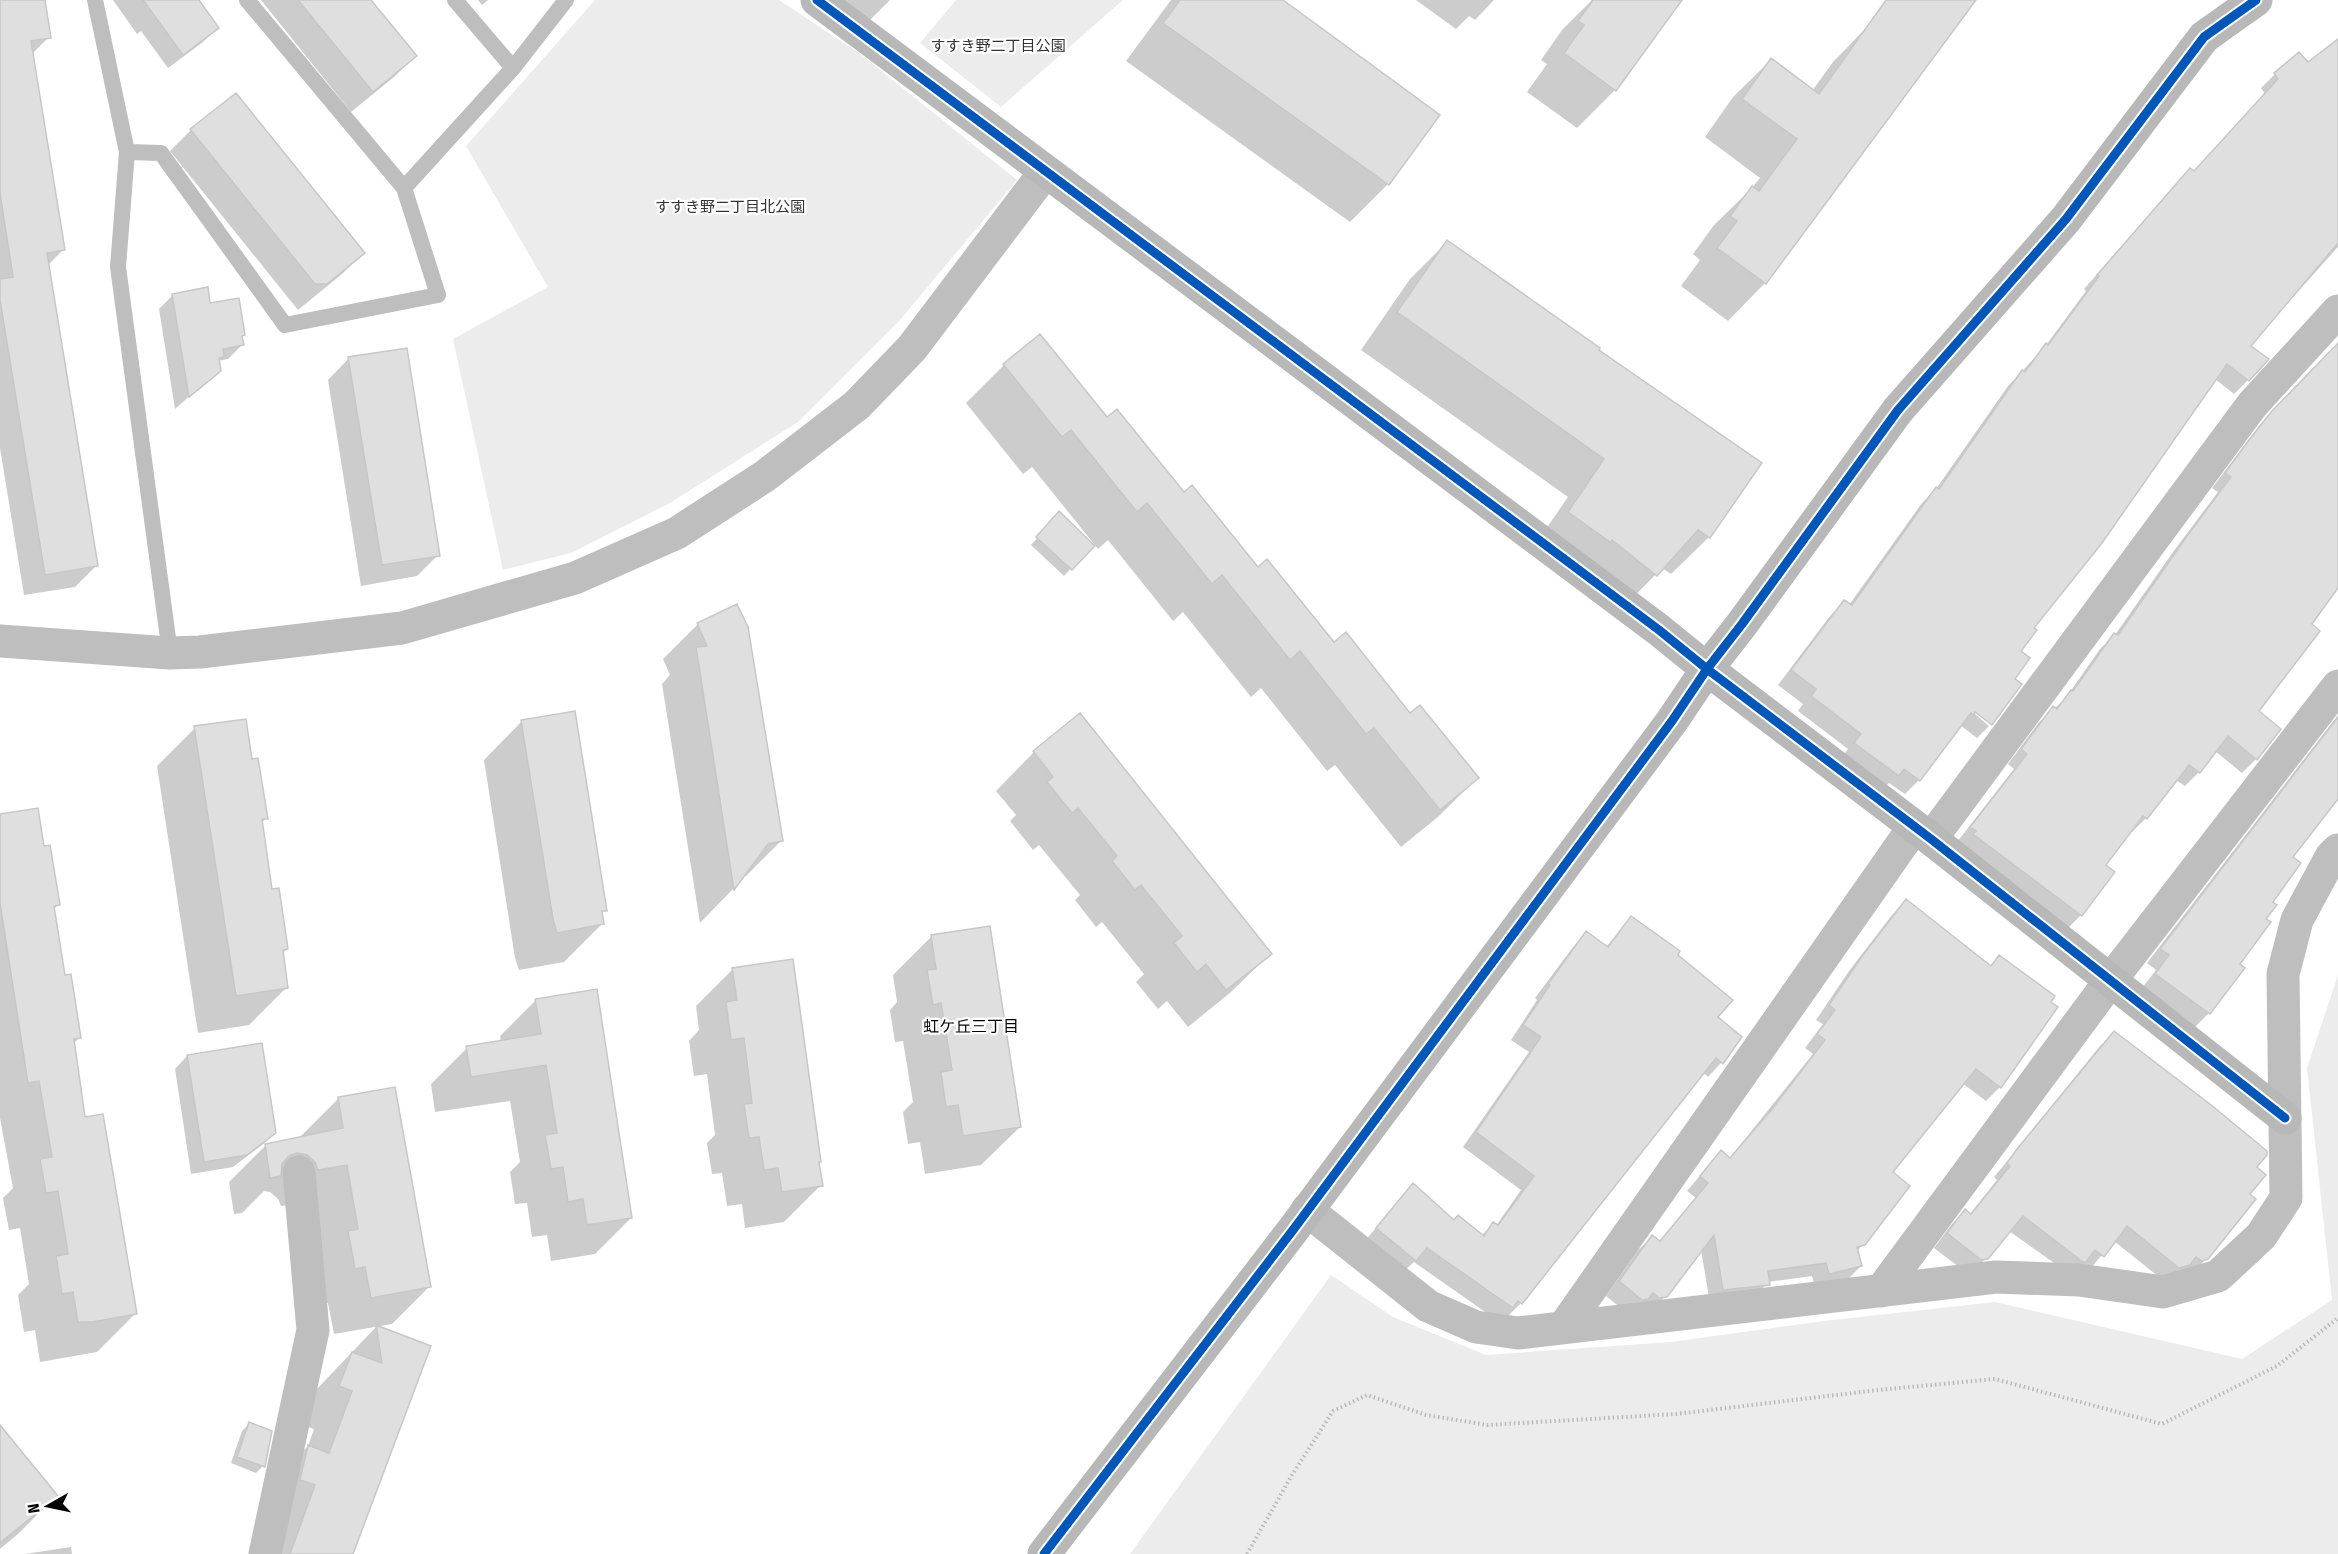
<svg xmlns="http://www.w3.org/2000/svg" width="2338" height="1554" font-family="'Fira Sans Condensed','Noto Sans JP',sans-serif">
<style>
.green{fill:#ececec}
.shadow{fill:#0003}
.building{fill:#dfdfdf;stroke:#c7c7c7;stroke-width:1.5}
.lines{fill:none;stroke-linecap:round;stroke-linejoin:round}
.path{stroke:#b9b9b9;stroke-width:4;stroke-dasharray:1.5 3;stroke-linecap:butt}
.lane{stroke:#bebebe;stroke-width:16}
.street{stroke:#bebebe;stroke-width:33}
.secondary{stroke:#b8b8b8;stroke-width:33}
.cycleway-casing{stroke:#fff;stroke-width:13}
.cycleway{stroke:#0057b8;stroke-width:9}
.labels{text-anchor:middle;stroke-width:4.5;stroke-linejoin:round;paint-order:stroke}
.park-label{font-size:15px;fill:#333;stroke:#fff}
.neighbourhood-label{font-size:16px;fill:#000;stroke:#fff}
</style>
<rect width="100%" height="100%" fill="#fff"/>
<!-- green -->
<path class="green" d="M 595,0 L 779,0 L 859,53 L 1017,180 L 900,320 L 798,422 L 670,503 L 571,553 L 503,570 L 453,339 L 548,287 L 466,146 Z
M 956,0 L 1123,0 L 1001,107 L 920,43 Z
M 2338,975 L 2338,1554 L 1130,1554 L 1331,1275 L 1393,1317 L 1486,1355 L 1671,1342 L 1824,1321 L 1995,1302 L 2242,1359 L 2332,1300 L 2307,1068 Z"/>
<!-- shadow -->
<path class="shadow" d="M 0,0 L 43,0 L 49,37 L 32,54 L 63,250 L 48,265 L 96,566 L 75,587 L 24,595 L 0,448 Z
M 113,0 L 197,0 L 217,28 L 203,42 L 168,68 L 141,31 L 137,34 Z
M 261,0 L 369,0 L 415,56 L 394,77 L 351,112 Z
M 478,0 L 488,0 L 482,5 Z
M 836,0 L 890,0 L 867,23 Z
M 1171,0 L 1280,0 L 1388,184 L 1350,222 L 1126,61 Z
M 1416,0 L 1494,0 L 1475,20 L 1469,16 L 1456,29 Z
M 1592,0 L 1680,0 L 1615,90 L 1577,128 L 1527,92 L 1547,64 L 1541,60 L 1562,30 Z
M 1887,0 L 1974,0 L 1765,283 L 1728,321 L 1681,286 L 1700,260 L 1693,254 L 1714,225 L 1752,188 L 1760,178 L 1705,137 L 1733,97 L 1771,60 L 1812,91 L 1833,62 L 1866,28 Z
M 2338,40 L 2338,247 L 2249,346 L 2248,380 L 2234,394 L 2215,379 L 2032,629 L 2019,652 L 2013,680 L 2020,685 L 1991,724 L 1970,706 L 1968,708 L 1989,726 L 1977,738 L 1960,725 L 1919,780 L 1905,794 L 1889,783 L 1883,789 L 1841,758 L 1848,749 L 1798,711 L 1803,704 L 1778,685 L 1830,616 L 1844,602 L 1849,605 L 1922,503 L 1936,489 L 2008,386 L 2044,348 L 2086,291 L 2084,289 L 2176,184 L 2190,170 L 2194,173 L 2265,94 L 2261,88 L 2275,74 L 2299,54 L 2308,64 Z
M 191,130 L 363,253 L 342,274 L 298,310 L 170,151 Z
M 1447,242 L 1709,537 L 1671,574 L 1662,568 L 1619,612 L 1532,549 L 1568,497 L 1361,350 L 1410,279 Z
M 173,295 L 209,304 L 243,335 L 241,337 L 242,345 L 228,359 L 217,361 L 219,370 L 175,409 L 159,309 Z
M 2338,345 L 2338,585 L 2310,625 L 2257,712 L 2256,759 L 2242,773 L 2215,751 L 2199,772 L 2185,786 L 2176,780 L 2146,818 L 2132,832 L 2130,831 L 2104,865 L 2081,915 L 2067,929 L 1957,842 L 2014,769 L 2008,764 L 2039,722 L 2065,699 L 2100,649 L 2115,635 L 2173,552 L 2218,492 L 2212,488 L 2258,427 Z
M 349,358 L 438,555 L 417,576 L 361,586 L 328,380 Z
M 1004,365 L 1106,420 L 1334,644 L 1477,778 L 1439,816 L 1401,847 L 1335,765 L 1327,771 L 1261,688 L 1251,697 L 1183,612 L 1173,621 L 1108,540 L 1098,549 L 1032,467 L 1023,474 L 966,403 Z
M 1053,520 L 1092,546 L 1064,576 L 1031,545 Z
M 736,606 L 781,841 L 746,876 L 743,876 L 733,889 L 700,923 L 662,684 L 670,675 L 663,659 L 698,624 Z
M 2338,715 L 2338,797 L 2291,858 L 2271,902 L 2238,964 L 2243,968 L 2209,1013 L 2195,1027 L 2142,988 L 2156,970 L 2147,963 Z
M 1079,716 L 1270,954 L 1231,992 L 1188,1027 L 1167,1001 L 1158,1009 L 1136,982 L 1144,974 L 1102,922 L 1096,927 L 1075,900 L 1080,895 L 1039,845 L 1033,850 L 1010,821 L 1016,815 L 996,791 L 1034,752 Z
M 522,721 L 605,910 L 601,915 L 602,924 L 564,962 L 519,970 L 515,958 L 484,760 Z
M 195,728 L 251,761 L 266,818 L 261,824 L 271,891 L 287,949 L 282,954 L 287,987 L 249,1025 L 198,1033 L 157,766 Z
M 0,816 L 43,848 L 58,905 L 53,910 L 64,977 L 79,1038 L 73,1044 L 84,1119 L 135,1314 L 97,1352 L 40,1362 L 35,1330 L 24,1332 L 18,1295 L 29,1284 L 20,1228 L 9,1230 L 3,1198 L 13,1188 L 0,1118 Z
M 1906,901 L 1990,967 L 1999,957 L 2056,1007 L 2000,1087 L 1986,1101 L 1962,1083 L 1891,1173 L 1863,1244 L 1857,1251 L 1861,1266 L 1847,1280 L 1815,1287 L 1812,1276 L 1768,1282 L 1754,1298 L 1710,1303 L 1701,1250 L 1666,1296 L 1651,1310 L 1627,1313 L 1606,1296 L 1638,1250 L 1652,1237 L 1659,1242 L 1696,1198 L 1687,1191 L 1708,1166 L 1721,1152 L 1729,1159 L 1813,1054 L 1805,1048 L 1823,1024 L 1816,1020 L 1849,971 L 1892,915 Z
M 1631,918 L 1676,955 L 1716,1017 L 1740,1037 L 1721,1063 L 1708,1077 L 1703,1072 L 1521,1303 L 1507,1317 L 1498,1321 L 1414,1262 L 1401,1274 L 1363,1243 L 1413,1185 L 1454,1221 L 1481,1236 L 1493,1224 L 1496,1226 L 1521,1190 L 1463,1147 L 1529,1052 L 1511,1040 L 1537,1000 L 1535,998 L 1573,947 L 1587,933 L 1606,947 Z
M 931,937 L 1020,1127 L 981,1165 L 925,1174 L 920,1142 L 908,1144 L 903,1112 L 913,1102 L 903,1041 L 895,1042 L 890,1010 L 897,1002 L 893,975 Z
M 733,969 L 817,1164 L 821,1185 L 784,1222 L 745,1228 L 742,1204 L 727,1206 L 722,1173 L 712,1174 L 707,1143 L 715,1135 L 707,1074 L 694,1076 L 689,1041 L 699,1030 L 696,1006 Z
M 536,1000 L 631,1218 L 595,1254 L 551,1261 L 547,1235 L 532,1237 L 527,1203 L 515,1204 L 510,1172 L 520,1162 L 510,1101 L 435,1112 L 431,1084 L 467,1048 L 501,1042 L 500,1036 Z
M 2114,1033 L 2254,1167 L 2248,1195 L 2207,1258 L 2192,1273 L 2164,1281 L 2114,1241 L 2089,1270 L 2071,1275 L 2009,1231 L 1973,1273 L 1967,1273 L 1934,1248 L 1951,1225 L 1965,1211 L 1970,1214 L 1997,1180 L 1994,1177 L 2004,1165 L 2100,1046 Z
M 187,1056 L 275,1132 L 262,1145 L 233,1167 L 191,1174 L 175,1069 Z
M 338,1099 L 429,1287 L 392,1324 L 334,1334 L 328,1303 L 318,1305 L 310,1202 L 281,1206 L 278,1199 L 270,1192 L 264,1191 L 242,1213 L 234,1214 L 229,1182 L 266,1145 L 302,1138 L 301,1136 Z
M 376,1327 L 429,1347 L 351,1554 L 267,1554 L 270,1485 L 308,1446 L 314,1429 L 302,1425 L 314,1392 Z
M 249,1424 L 263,1466 L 256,1473 L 231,1463 L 242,1431 Z
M 0,1428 L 56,1496 L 18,1534 L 0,1549 Z
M 71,1547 L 72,1554 L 25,1554 Z"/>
<!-- building -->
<path class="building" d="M 0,0 L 45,0 L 51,38 L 31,41 L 65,250 L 47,253 L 98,566 L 45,575 L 0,300 L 0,279 L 13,277 L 0,193 Z
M 143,0 L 199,0 L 219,28 L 183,55 Z
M 298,0 L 371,0 L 417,56 L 373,92 Z
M 1180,0 L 1283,0 L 1440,115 L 1389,185 L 1163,23 Z
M 1593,0 L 1682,0 L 1616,91 L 1564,53 L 1584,25 L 1578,21 Z
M 1886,0 L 1976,0 L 1766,284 L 1717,248 L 1737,221 L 1730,216 L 1752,186 L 1759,191 L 1797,139 L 1742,99 L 1771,58 L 1819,94 Z
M 2338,39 L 2338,243 L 2251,346 L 2269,359 L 2249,381 L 2227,364 L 2102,543 L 2034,628 L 2037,630 L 2021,651 L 2030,658 L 2015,679 L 2022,684 L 1992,725 L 1975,712 L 1973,715 L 1971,713 L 1920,781 L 1904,769 L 1899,776 L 1854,743 L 1861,734 L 1811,696 L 1816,689 L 1791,670 L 1844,600 L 1852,605 L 1936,487 L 1939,489 L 2022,370 L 2025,372 L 2046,343 L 2048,345 L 2099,276 L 2097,275 L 2190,168 L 2194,171 L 2278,79 L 2274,73 L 2299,52 L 2308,62 Z
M 236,93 L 365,253 L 327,284 L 315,284 L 190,129 Z
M 1447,240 L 1600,348 L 1599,350 L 1762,463 L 1710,538 L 1698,530 L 1657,576 L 1612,540 L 1610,542 L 1568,512 L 1604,459 L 1397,312 Z
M 208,287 L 210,303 L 239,298 L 245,335 L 242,336 L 244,345 L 223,349 L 224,357 L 219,358 L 221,371 L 189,397 L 172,294 Z
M 1040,334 L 1107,417 L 1117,409 L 1184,492 L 1192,485 L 1258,567 L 1267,559 L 1334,642 L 1346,632 L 1410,713 L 1420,705 L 1479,778 L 1440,810 L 1374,728 L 1366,734 L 1300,651 L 1290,660 L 1222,575 L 1212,584 L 1147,503 L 1137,512 L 1071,430 L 1062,437 L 1003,364 Z
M 2338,343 L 2338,588 L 2312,624 L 2320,631 L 2259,711 L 2281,729 L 2257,760 L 2228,736 L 2200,773 L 2189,765 L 2147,819 L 2143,816 L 2106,865 L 2115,872 L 2082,916 L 1973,834 L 1976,831 L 1970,827 L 2027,754 L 2021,749 L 2053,706 L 2057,709 L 2071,690 L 2073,691 L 2114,633 L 2118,635 L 2187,536 L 2231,477 L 2225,473 L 2249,440 L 2272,411 Z
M 407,348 L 440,556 L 382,565 L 348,357 Z
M 1059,511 L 1095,546 L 1072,570 L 1036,537 Z
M 737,604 L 748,627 L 783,841 L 768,844 L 734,890 L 696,647 L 707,646 L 697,623 Z
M 575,711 L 607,911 L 602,911 L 604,924 L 557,933 L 553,919 L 521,720 Z
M 1080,713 L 1272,954 L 1226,990 L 1206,964 L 1197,972 L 1174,943 L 1182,936 L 1141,885 L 1135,890 L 1112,861 L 1117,856 L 1078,808 L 1072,813 L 1047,782 L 1053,777 L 1033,751 Z
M 2338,717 L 2338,799 L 2293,857 L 2301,863 L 2273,902 L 2277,905 L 2266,919 L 2271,922 L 2240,964 L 2245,968 L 2210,1014 L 2155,974 L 2169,955 L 2160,949 Z
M 246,719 L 252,759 L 258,758 L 268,819 L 262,819 L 272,889 L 279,888 L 288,949 L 283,950 L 288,988 L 236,996 L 194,726 Z
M 38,808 L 44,846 L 50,845 L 60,905 L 54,906 L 65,975 L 71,974 L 81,1038 L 74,1039 L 85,1117 L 103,1114 L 137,1314 L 92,1322 L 78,1322 L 73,1292 L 62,1294 L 56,1256 L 68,1254 L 58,1191 L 46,1193 L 40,1159 L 52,1157 L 39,1081 L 28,1083 L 0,903 L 0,814 Z
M 1906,899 L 1991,966 L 1999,955 L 2055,996 L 2051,1002 L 2058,1007 L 2001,1088 L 1976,1069 L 1893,1172 L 1910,1186 L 1865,1245 L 1857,1247 L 1862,1266 L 1829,1274 L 1826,1263 L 1768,1271 L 1770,1285 L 1723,1290 L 1714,1235 L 1667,1297 L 1659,1298 L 1653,1293 L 1648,1299 L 1642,1300 L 1619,1281 L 1652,1235 L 1660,1241 L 1708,1183 L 1700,1176 L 1721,1150 L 1730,1158 L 1773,1108 L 1825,1040 L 1817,1034 L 1835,1010 L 1829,1005 L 1863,955 Z
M 1631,916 L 1680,951 L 1678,955 L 1733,1000 L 1718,1017 L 1742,1037 L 1723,1064 L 1716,1058 L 1522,1304 L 1518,1301 L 1513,1308 L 1427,1248 L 1416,1261 L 1376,1228 L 1413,1183 L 1454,1220 L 1458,1215 L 1484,1236 L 1493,1222 L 1498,1225 L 1534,1176 L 1476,1132 L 1541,1037 L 1523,1025 L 1550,985 L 1548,984 L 1586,931 L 1608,947 Z
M 990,926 L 1021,1127 L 963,1136 L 958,1105 L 946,1107 L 941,1072 L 952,1070 L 941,1003 L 933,1005 L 927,970 L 936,969 L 931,935 Z
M 793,959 L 821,1162 L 819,1162 L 823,1186 L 782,1192 L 778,1168 L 764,1170 L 759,1137 L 749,1138 L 744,1104 L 752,1103 L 744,1038 L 731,1040 L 726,1002 L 737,1000 L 732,968 Z
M 597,989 L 632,1218 L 587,1225 L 583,1199 L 568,1202 L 563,1167 L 551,1169 L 545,1135 L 557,1133 L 546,1065 L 471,1077 L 466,1046 L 541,1034 L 535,999 Z
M 2114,1031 L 2210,1104 L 2267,1151 L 2267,1155 L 2257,1167 L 2266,1175 L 2250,1194 L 2256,1199 L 2208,1259 L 2202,1261 L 2196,1257 L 2190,1265 L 2179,1268 L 2127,1226 L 2104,1257 L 2095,1250 L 2086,1262 L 2083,1262 L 2023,1216 L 1988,1259 L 1981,1260 L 1947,1233 L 1965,1209 L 1971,1214 L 2010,1166 L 2007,1163 L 2017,1149 Z
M 262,1043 L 276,1133 L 247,1155 L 204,1162 L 187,1055 Z
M 395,1087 L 431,1287 L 371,1298 L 365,1267 L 355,1269 L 348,1231 L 358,1229 L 347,1165 L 318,1170 L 315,1162 L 307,1155 L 297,1153 L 289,1156 L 282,1164 L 281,1176 L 270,1178 L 265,1144 L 343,1128 L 338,1097 Z
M 376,1325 L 431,1346 L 353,1554 L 290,1554 L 315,1485 L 300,1480 L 308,1445 L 329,1453 L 352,1391 L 339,1386 L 352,1352 L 382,1363 Z
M 249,1422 L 272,1431 L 265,1467 L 237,1457 Z
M 0,1425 L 58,1496 L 0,1543 Z"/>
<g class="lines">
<!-- path -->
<path class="path" d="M 1247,1554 L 1292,1475 L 1333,1411 L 1367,1395 L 1426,1415 L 1487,1425 L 1676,1414 L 1878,1390 L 1995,1379 L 2162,1424 L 2277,1366 L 2338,1318"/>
<!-- lane -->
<path class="lane" d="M 95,0 L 127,152 L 118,267 L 170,653
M 455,0 L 513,68
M 127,152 L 161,153 L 285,325 L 438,295 L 404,188 L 247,0
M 404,188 L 513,68 L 566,0"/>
<!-- street -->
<path class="street" d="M 0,641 L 170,653 L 200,652 L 402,628 L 575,578 L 677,533 L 765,476 L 857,405 L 912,348 L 1045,172
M 1931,839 L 2252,405 L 2338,311
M 1307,1210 L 1428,1306 L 1476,1327 L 1518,1333 L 1996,1277 L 2079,1280 L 2163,1292 L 2218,1276 L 2261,1236 L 2286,1198 L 2283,974 L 2297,920 L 2331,857 L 2338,850
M 1881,1291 L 2110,981 L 2338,686
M 1564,1327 L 1914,827
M 265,1554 L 313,1330 L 299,1172"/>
<!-- secondary -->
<path class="secondary" d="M 817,0 L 1659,630 L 1707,669 L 1931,839 L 2285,1118
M 1044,1554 L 1293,1230 L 1672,721 L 1707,669 L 1742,624 L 1898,410 L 2066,219 L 2204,37 L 2256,0"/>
<!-- cycleway casing -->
<g class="cycleway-casing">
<path id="cycleway" d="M 817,0 L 1659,630 L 1707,669 L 1931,839 L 2285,1118
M 1044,1554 L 1293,1230 L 1672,721 L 1707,669 L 1742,624 L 1898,410 L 2066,219 L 2204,37 L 2256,0"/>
</g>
<!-- cycleway -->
<use href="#cycleway" class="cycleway"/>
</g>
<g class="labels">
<!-- park labels -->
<g class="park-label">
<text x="998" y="51">すすき野二丁目公園</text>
<text x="730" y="212">すすき野二丁目北公園</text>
</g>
<!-- neighbourhood labels -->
<g class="neighbourhood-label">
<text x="971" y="1032">虹ケ丘三丁目</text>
</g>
</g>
<!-- north arrow -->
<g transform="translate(48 1506) rotate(261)" stroke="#ffffff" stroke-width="4.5" paint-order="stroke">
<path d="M0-4.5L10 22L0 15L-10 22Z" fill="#000000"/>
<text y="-9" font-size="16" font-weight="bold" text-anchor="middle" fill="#000000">N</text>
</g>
</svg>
